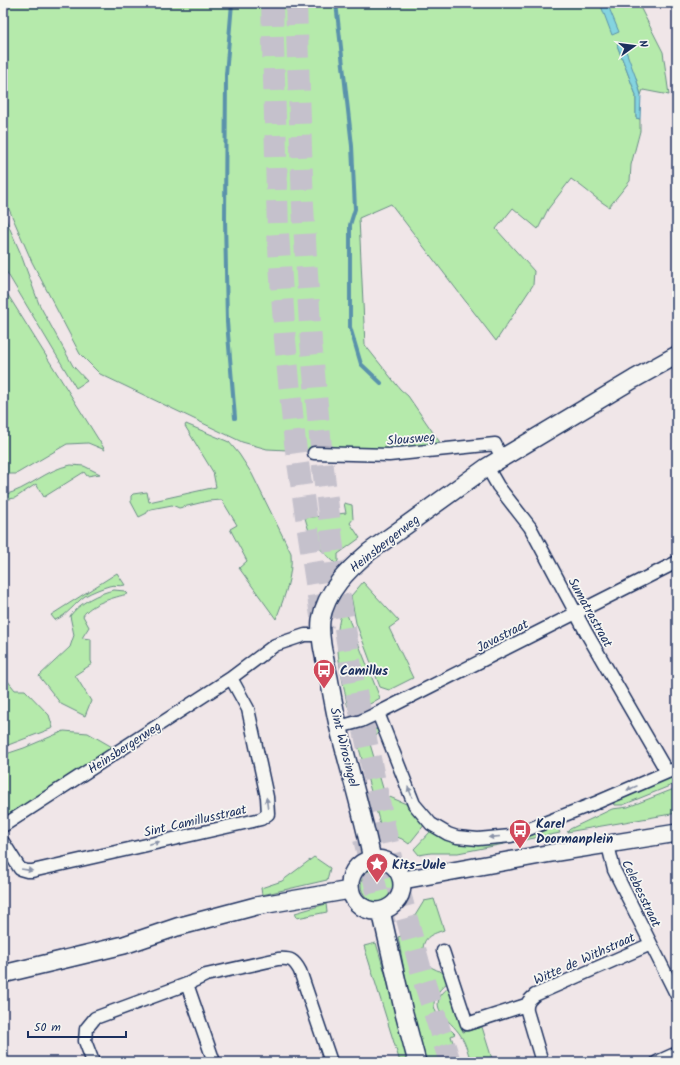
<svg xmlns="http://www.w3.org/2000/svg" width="680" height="1065" font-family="Kalam,sans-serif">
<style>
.green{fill:#b5eaab;stroke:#688c84}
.water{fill:#84d4df;stroke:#5a92ab}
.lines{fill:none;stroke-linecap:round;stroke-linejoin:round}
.stream{stroke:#5a92ab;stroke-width:4}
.highway-tunnel{stroke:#c5c1cc;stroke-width:22;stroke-dasharray:22 11;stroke-linecap:butt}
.street-casing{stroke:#1b2f5e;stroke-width:15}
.secondary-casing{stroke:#1b2f5e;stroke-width:20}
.street{stroke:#f6f6f2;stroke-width:12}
.secondary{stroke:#f6f6f2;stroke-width:17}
.oneway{fill:#8892a8}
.labels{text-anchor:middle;stroke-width:3.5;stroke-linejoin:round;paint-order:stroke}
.street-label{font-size:13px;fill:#1b2f5e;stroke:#f6f6f2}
.poi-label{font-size:13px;font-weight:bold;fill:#1b2f5e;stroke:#f6f6f2;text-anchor:start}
</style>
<rect width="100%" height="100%" fill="#f0e6e8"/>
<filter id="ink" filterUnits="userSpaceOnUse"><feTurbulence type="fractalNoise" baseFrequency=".025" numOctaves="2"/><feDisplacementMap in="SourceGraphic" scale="8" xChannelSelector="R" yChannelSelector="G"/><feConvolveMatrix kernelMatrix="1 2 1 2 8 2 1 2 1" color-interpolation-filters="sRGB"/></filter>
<g filter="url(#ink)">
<!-- green -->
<path class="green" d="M 3,3 L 638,3 L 663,52 L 669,95 L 643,90 L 641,95 L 636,78 L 617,45 L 636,95 L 636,118 L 640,119 L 640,131 L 631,165 L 630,181 L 609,207 C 596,199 585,188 571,179 L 548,209 L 538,229 L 513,208 L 496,229 L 534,271 L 533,285 L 496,341 L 391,204 L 359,218 L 365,345 L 400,389 L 408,396 L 441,444 L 348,453 L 267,449 L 242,442 L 100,374 L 80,354 L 32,262 L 5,200 L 3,190 Z
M 3,213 L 20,252 L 39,304 L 73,366 L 87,381 L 76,388 L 3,266 Z
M 3,287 L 105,450 L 88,443 L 67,444 L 16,474 L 3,474 Z
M 186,424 L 229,442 L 239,454 L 252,474 L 291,553 C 293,576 284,598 276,619 L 239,568 L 247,561 L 230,529 L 237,525 L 222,500 L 208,501 L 179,508 L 172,505 L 151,509 L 147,511 L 147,513 L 139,517 L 131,502 L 131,496 L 133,494 L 147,492 L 149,502 L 216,487 L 213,472 L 185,426 Z
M 71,465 L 84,466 L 100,474 L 87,476 L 84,472 L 44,497 L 36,484 L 15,498 L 3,500 L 3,495 C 28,490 46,469 71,465 Z
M 344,503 L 352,505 L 353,519 L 350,523 L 360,538 L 338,554 L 338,561 L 336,564 L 312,541 L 305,518 L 346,513 Z
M 117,573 L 125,585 C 119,587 114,584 109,586 C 102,588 92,592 85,596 C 75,603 67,616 55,620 L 51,615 Z
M 363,582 L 399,621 L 389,628 L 413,678 L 389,690 L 380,687 L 356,623 L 351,596 Z
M 114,590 L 125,591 L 128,594 C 115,597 89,604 83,616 L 89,627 L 82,638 L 91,639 L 91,661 L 92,664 L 75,675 L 91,701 L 85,716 L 61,704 L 39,676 L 70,647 L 74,635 L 70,616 C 79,603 99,593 114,590 Z
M 344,607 L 380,698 L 358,711 L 351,713 L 347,704 C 342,673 330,637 344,607 Z
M 3,675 L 15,690 L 25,690 L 49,715 L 53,728 L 3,747 Z
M 367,729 L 376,729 L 379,732 L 370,744 L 385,795 L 411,806 L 425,824 L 409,844 L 402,839 L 382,831 L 355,734 L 358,731 Z
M 64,731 L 88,733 L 114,748 L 3,822 L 3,755 L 24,748 Z
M 675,776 L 677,783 L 623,805 L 614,805 L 612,801 Z
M 674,789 L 677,793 L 677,813 L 567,832 L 570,829 L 612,809 L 628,807 Z
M 556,824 L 560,833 L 458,853 L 431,853 L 419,855 L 414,849 L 431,831 L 449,839 Z
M 314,857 L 330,868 L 327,880 L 262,895 L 261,888 L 282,881 Z
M361 885a17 17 0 1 1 34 0a17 17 0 1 1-34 0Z
M 434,899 L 444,930 C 430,935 422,937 423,954 C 423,958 425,963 428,965 C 433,969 440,971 446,974 L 448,982 C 422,1004 437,1016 455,1034 L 451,1036 L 459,1062 L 425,1062 L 414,1025 L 398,937 L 401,936 L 400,929 L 413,919 L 424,901 Z
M 326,904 L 327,912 L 297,918 L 295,913 Z
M 376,943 L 412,1062 L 400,1062 L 364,946 Z
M 449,987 L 463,1032 L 482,1027 L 493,1062 L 471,1062 C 468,1053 466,1044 461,1036 C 450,1018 423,1008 449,987 Z"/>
<!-- water -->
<path class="water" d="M 600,3 L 607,3 L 619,32 L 612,35 Z
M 620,42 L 623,43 L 636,78 L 641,95 L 640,119 L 636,118 L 636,95 L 617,45 Z"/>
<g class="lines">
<!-- stream -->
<path class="stream" d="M 232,3 L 226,75 L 225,218 L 227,322 L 235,418
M 336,3 L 352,146 L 355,209 L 350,225 L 350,327 L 361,364 L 381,383"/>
<!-- highway-tunnel -->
<path class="highway-tunnel" d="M 272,3 L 278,232 L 285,340 L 295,443 L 323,629
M 296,3 L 303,206 L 311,342 L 323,468 L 336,571 L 352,673 L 393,867 L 423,978 L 450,1062
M 364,839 L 387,932"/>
<!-- street casing -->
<g class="street-casing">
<path id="street" d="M 314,453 L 389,455 L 495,444 L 502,458
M 487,467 L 498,486 L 530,527 L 587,634 L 667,772
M 378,713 L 414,804 L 431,824 L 448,834 L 457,837 L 478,839 L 511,836 L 598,802 L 677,768
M 339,727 L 361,721 L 378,713 L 677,562
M 3,826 L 231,678 L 275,645 L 305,635 L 321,635
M 3,842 L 20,869 L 27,871 L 32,871 L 261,819 L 268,814 L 267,797 L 248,709 L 231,678
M 608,845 L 614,870 L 677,996
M 443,951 L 467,1024 L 526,1005
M 187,984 L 214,1062
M 93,1062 L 85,1041 L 86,1029 L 95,1018 L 187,984 L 206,975 L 278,959 C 291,958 294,960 300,971 L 331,1062
M 542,1062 L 527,1011 C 526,1003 529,1000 535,995 L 651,944
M 657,1062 L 677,1053"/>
</g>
<!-- secondary casing -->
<g class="secondary-casing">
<path id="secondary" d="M350 885a26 26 0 1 1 52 0a26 26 0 1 1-52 0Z
M 372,859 C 363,815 350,772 339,729 C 335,712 332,695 329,678 C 325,660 319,639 321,620 C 326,591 348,570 369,552 L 487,467 L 634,379 L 677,355
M 403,880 L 546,854 L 677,833
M 381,911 L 404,1013 L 417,1062
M 3,974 L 124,945 L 177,927 L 256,906 L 350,890"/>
</g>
<!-- street -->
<use href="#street" class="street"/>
<!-- secondary -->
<use href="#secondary" class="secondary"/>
</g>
<!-- one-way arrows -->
<defs><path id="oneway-solid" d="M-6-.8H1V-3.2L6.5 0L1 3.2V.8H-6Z"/></defs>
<g class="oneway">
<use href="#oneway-solid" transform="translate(632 788) rotate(157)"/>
<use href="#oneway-solid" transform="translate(410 792) rotate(-112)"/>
<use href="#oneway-solid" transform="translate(267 803) rotate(-97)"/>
<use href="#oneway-solid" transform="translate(494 837) rotate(175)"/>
<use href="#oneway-solid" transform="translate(154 843) rotate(-13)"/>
<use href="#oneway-solid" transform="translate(27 870) rotate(9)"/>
</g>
</g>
<!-- icons -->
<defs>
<g id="bus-pin" transform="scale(1.15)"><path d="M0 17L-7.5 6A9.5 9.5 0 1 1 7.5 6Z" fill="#d1495b" stroke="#f6f6f2"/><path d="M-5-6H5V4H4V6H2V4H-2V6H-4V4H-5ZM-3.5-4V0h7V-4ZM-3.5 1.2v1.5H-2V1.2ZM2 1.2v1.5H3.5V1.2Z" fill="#fff"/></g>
<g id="sight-pin" transform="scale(1.15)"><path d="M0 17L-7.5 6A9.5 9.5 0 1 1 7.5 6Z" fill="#d1495b" stroke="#f6f6f2"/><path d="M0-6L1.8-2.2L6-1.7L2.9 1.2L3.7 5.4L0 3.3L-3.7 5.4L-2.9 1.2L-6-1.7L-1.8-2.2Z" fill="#fff"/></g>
</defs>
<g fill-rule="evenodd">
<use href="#bus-pin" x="324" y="670"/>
<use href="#bus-pin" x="520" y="830"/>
<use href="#sight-pin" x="377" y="864"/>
</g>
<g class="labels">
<!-- street labels -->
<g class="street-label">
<text transform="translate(411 438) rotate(-5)" y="5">Slousweg</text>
<text transform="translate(384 543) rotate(-38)" y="5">Heinsbergerweg</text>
<text transform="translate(591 612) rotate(61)" y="5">Sumatrastraat</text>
<text transform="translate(502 635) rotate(-27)" y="5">Javastraat</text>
<text transform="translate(124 747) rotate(-33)" y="5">Heinsbergerweg</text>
<text transform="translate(345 747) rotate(76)" y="5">Sint Wirosingel</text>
<text transform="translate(195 820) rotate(-13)" y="5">Sint Camillusstraat</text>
<text transform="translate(642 893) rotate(64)" y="5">Celebesstraat</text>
<text transform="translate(584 958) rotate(-24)" y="5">Witte de Withstraat</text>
</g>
<!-- poi labels -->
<g class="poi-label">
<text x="340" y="675">Camillus</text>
<text x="536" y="828">Karel<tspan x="536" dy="15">Doormanplein</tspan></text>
<text x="392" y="869">Kits-Uule</text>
</g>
</g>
<!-- margin -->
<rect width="680" height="1065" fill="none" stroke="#f6f6f2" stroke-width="16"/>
<rect x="8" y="8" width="664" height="1049" fill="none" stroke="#1b2f5e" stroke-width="1.5" filter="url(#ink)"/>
<!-- north arrow -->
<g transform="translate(634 46) rotate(76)" stroke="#f6f6f2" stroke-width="3" paint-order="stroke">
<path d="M0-3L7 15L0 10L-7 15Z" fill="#1b2f5e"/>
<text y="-6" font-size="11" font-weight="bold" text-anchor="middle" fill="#1b2f5e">N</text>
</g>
<!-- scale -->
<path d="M28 1031v6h98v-6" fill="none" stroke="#1b2f5e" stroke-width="2"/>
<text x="34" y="1031" font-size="12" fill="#1b2f5e" stroke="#f6f6f2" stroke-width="3" paint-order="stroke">50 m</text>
</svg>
